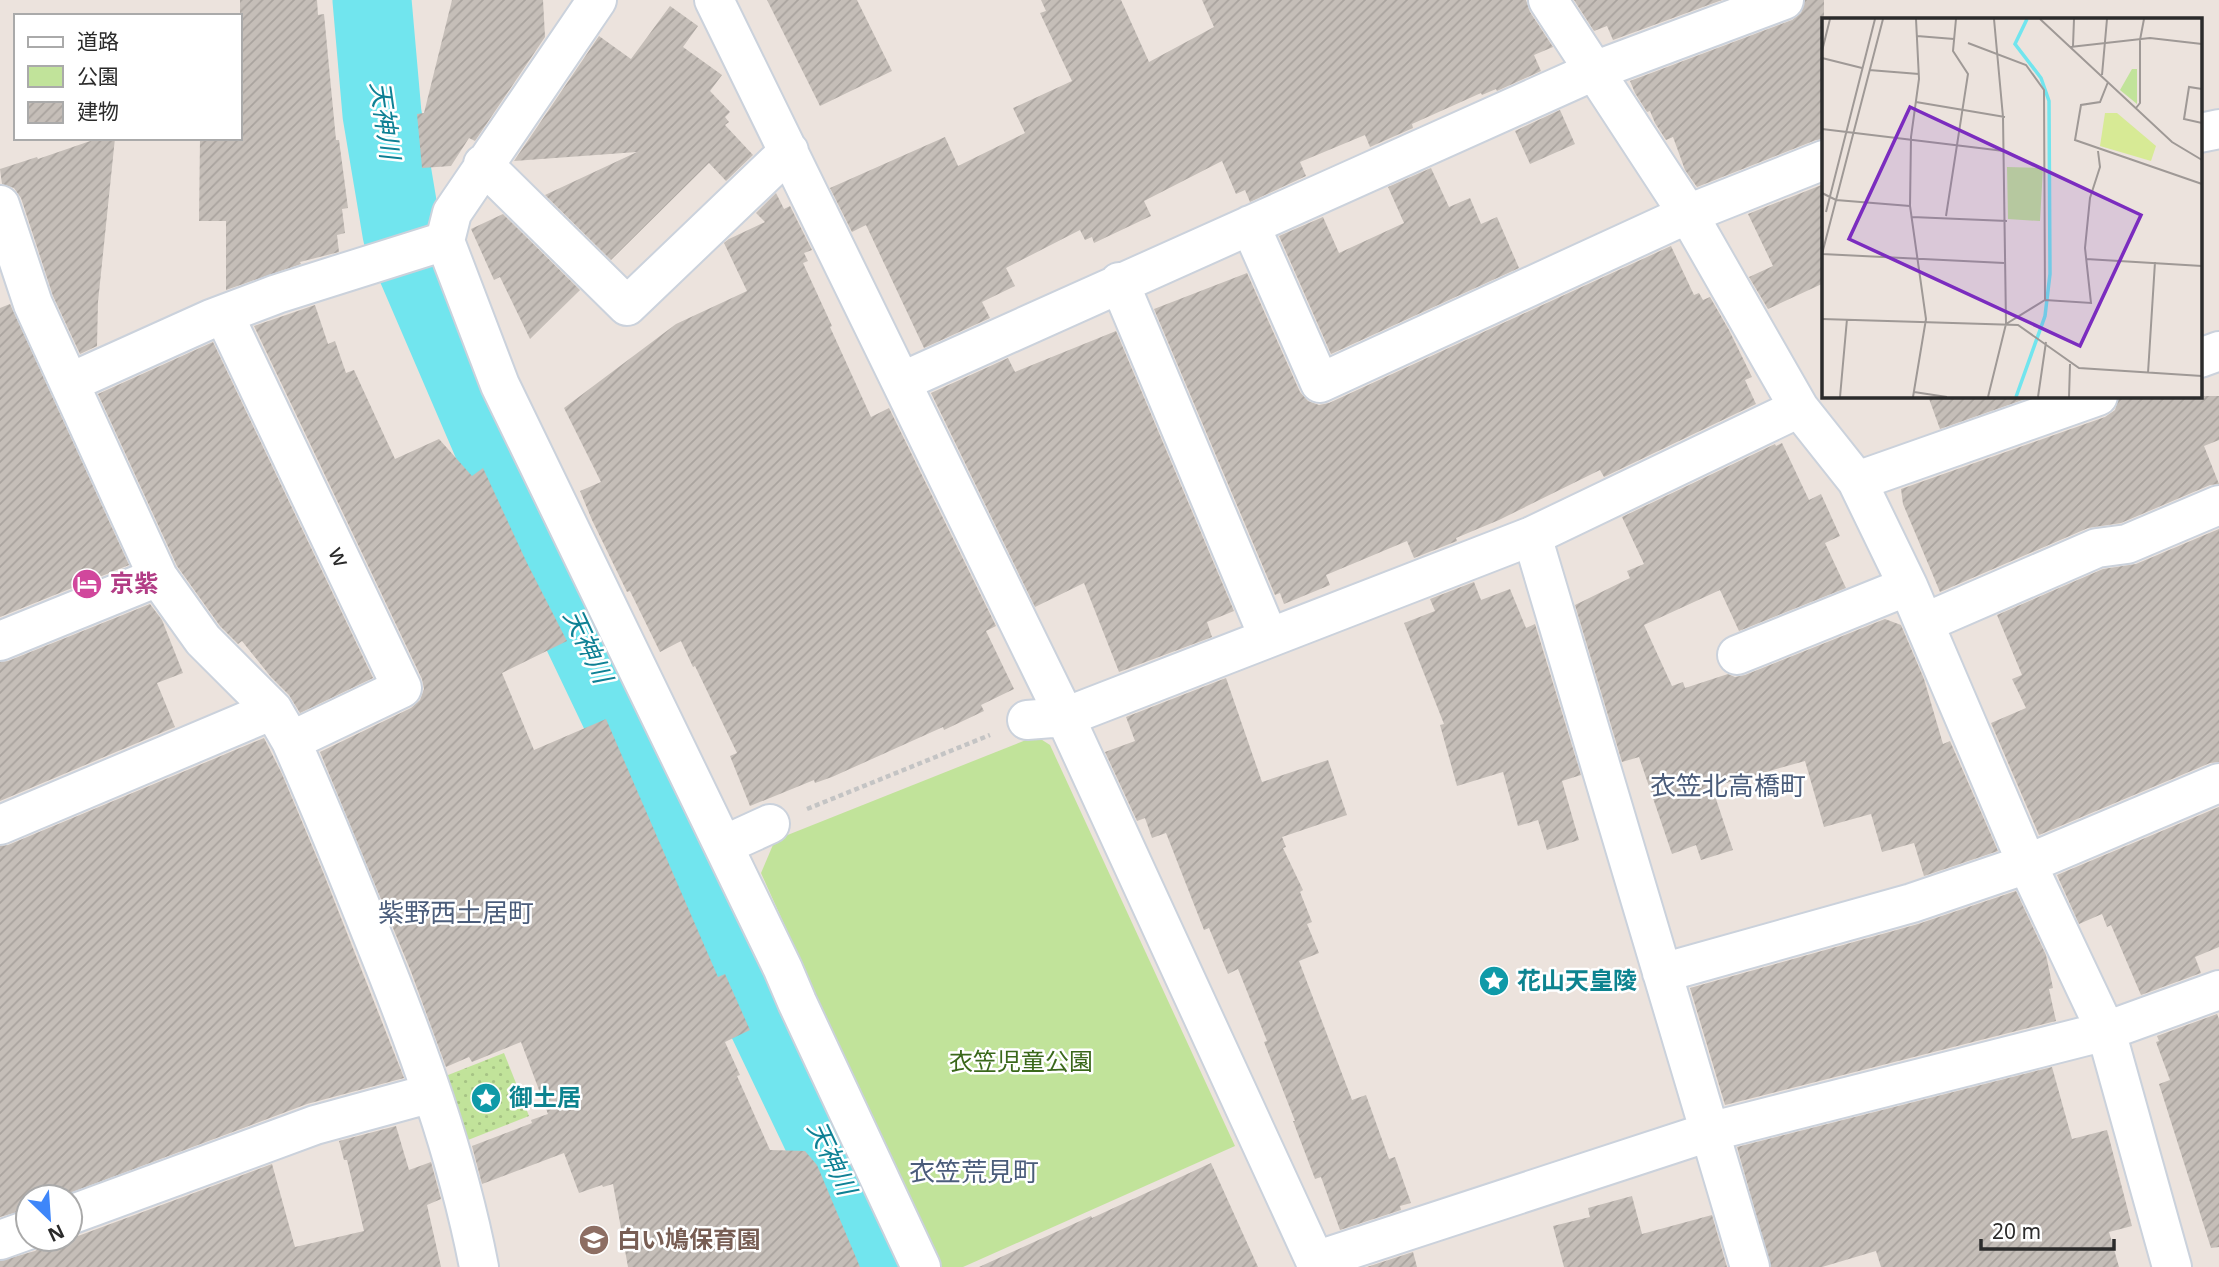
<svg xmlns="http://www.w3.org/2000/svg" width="2219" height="1267" font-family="'Noto Sans','Noto Sans JP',sans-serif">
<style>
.park{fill:#c1e39a}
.garden{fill:url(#garden-dots)}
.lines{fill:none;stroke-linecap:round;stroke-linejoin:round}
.river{stroke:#71e5ee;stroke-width:79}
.building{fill:url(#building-hatch)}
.minor-casing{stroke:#cbd2dc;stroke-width:42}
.path{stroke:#c4c4c4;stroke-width:4.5;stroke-dasharray:5 3.5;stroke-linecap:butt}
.minor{stroke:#fff;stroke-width:38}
.labels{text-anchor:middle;stroke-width:5;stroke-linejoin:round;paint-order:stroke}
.street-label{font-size:24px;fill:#2b2b2b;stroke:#fff}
.hotel-label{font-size:24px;font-weight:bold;fill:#b23c85;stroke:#fff;text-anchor:start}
.culture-label{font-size:24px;font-weight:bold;fill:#0d838f;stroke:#fff;text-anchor:start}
.park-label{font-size:24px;fill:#3a681b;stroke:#fff}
.education-label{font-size:24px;font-weight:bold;fill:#785e54;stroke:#fff;text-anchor:start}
.water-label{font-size:26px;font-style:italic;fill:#0e8094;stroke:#fff}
.neighbourhood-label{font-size:26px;fill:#4b5d7b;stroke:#fff}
.inset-river{fill:none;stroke:#71e5ee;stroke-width:3.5}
.inset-road{fill:none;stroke:#9f9996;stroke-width:2}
.view{fill:#7b2cbf;fill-opacity:0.15;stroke:#7b2cbf;stroke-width:3.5}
.inset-edge{fill:none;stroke:#2b2b2b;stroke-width:3.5}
</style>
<defs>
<pattern id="garden-dots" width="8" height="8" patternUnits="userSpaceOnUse" patternTransform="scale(1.75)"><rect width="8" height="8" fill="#c1e39a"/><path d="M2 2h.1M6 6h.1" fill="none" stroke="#a6c385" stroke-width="1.8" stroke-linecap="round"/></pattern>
<pattern id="building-hatch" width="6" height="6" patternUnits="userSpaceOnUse" patternTransform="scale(1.75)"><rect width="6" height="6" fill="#c5beb8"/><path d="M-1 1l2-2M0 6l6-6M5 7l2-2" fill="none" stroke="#a9a39e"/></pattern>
</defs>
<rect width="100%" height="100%" fill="#ece3dd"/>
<!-- park -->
<path class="park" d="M 1036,736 L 1050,745 L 1235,1146 L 963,1267 L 939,1267 L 761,873 L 775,840 Z"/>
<!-- garden -->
<path class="garden" d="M 504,1053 L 529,1116 L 468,1140 L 443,1077 Z"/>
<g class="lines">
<!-- river -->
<path class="river" d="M 372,0 L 382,114 L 402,233 L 501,463 L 885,1267"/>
</g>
<!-- building -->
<path class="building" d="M 240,0 L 317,0 L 318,15 L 324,14 L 336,140 L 339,140 L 348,208 L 342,209 L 345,233 L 337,235 L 339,252 L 300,262 L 301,264 L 226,290 L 226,221 L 199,221 L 200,138 L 240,138 Z
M 452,0 L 543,0 L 545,37 L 475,141 L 469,138 L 451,166 L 422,168 L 417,114 L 424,113 Z
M 767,0 L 857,0 L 892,71 L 820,106 Z
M 1041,0 L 1121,0 L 1149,62 L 1214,27 L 1202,0 L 1526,0 L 1530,12 L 1553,47 L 1534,55 L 1541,71 L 1497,91 L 1496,89 L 1482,95 L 1481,93 L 1412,124 L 1413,128 L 1370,147 L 1365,135 L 1300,162 L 1306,176 L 1250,202 L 1245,190 L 1236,194 L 1222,161 L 1144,201 L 1151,216 L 1094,243 L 1092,237 L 1085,240 L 1080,230 L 1006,268 L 1015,286 L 982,302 L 990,318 L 924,348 L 866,225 L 852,232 L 830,188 L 945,137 L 958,166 L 1025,133 L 1013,108 L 1072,81 L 1040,13 L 1046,11 Z
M 1574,0 L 1722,0 L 1613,40 L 1607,26 L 1594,31 Z
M 1805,0 L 1824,0 L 1824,139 L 1816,140 L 1697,187 L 1685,170 L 1673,137 L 1666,140 L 1655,123 L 1650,111 L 1647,112 L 1635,93 L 1630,81 L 1792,20 L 1801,13 Z
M 670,6 L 698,26 L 683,47 L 722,75 L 710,91 L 730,112 L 725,117 L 729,122 L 725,125 L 753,155 L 726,181 L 709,163 L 611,260 L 545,195 L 637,152 L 514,161 L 599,36 L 631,59 Z
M 1560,110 L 1575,144 L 1530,164 L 1515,131 Z
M 99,138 L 115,138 L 98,302 L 97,346 L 80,354 L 53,296 L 21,198 L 14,188 L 2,184 L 0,169 L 37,157 L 38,159 Z
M 1431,168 L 1449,207 L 1470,198 L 1481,224 L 1497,217 L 1519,268 L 1331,354 L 1279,236 L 1323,217 L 1339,253 L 1404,223 L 1388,187 Z
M 1824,184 L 1824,283 L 1768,309 L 1749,277 L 1773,266 L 1748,214 Z
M 776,193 L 784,209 L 790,206 L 812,250 L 804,253 L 808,261 L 803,263 L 832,326 L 830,327 L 871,417 L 889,408 L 996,626 L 986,631 L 1014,689 L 981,705 L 984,711 L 944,730 L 943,727 L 832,777 L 815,783 L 814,780 L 750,806 L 730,756 L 737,753 L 695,666 L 693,667 L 681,641 L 660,652 L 630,591 L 627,592 L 592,520 L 580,491 L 601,482 L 564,408 L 676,324 L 747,291 L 724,243 L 729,239 L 765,222 L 756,213 Z
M 503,214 L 580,290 L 530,339 L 500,277 L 494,280 L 471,229 Z
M 1671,246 L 1694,295 L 1699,293 L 1703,300 L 1710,297 L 1729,330 L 1752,377 L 1745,380 L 1756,404 L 1604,477 L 1600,470 L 1499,520 L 1456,538 L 1457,541 L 1414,558 L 1407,541 L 1326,575 L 1330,585 L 1284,604 L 1280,593 L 1275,595 L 1154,309 L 1247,273 L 1300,392 L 1308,401 L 1319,405 L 1329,403 Z
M 10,304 L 129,565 L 0,617 L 0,308 Z
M 315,305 L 328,344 L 335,341 L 346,373 L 354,370 L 395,459 L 439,439 L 472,476 L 483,468 L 527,563 L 567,641 L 502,673 L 534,750 L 606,719 L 718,977 L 725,974 L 750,1030 L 725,1042 L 740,1075 L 737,1076 L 770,1150 L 805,1151 L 817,1165 L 860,1267 L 628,1267 L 613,1184 L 603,1187 L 602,1185 L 579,1193 L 564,1153 L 482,1184 L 472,1146 L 532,1123 L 531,1120 L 548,1114 L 521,1042 L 472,1062 L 469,1057 L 446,1067 L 410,969 L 320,752 L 411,708 L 420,700 L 424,689 L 422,679 L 254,326 Z
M 1116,331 L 1234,611 L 1207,622 L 1212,637 L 1119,672 L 1084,583 L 1035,607 L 931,393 L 1008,358 L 1015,372 Z
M 213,342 L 373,678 L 300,713 L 289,695 L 271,677 L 242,641 L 238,644 L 220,626 L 177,566 L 98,394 Z
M 1928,396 L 2034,396 L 1940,429 Z
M 2119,396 L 2219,396 L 2219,440 L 2204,446 L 2219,484 L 2210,485 L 2121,523 L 2088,528 L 1940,592 L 1903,504 L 1901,489 L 2105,417 L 2115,410 Z
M 1782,443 L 1809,500 L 1821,494 L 1840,536 L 1825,543 L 1846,588 L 1739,631 L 1720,590 L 1644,625 L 1672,686 L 1683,682 L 1685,688 L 1728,674 L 1735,677 L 1745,675 L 1885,619 L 1901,625 L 1924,679 L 1943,744 L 1950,741 L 1998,851 L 1924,876 L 1914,843 L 1882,852 L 1871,814 L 1824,827 L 1805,761 L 1712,787 L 1733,850 L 1701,860 L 1696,845 L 1672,854 L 1639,757 L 1622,762 L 1575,605 L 1630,578 L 1627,571 L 1644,564 L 1622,517 L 1775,444 L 1776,446 Z
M 2219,529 L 2219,762 L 2210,763 L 2039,835 L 1991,723 L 2026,708 L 2012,679 L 2022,675 L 1997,615 L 2103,569 L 2136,564 Z
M 1474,582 L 1481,600 L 1510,589 L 1526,628 L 1535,624 L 1581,775 L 1562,781 L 1579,840 L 1547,850 L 1538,820 L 1518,826 L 1503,772 L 1457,786 L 1440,725 L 1444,724 L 1404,623 L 1435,611 L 1430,599 Z
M 150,604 L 162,620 L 183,673 L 157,683 L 175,727 L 0,801 L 0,662 L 8,661 Z
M 1226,678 L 1262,782 L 1328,760 L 1347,815 L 1282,837 L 1286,847 L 1283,848 L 1303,890 L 1300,892 L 1312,922 L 1307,924 L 1319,953 L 1299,961 L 1352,1100 L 1366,1095 L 1389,1159 L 1395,1157 L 1411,1203 L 1400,1206 L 1401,1210 L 1340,1230 L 1321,1177 L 1315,1179 L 1293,1121 L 1295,1121 L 1264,1042 L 1267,1041 L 1238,969 L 1228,974 L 1209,928 L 1204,930 L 1166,833 L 1152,838 L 1145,818 L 1137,821 L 1105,752 L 1135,741 L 1126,717 Z
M 264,738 L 282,774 L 323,872 L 404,1078 L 307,1104 L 59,1197 L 28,1197 L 28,1209 L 0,1217 L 0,846 L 8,845 Z
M 2219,807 L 2219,947 L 2195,957 L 2201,973 L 2141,995 L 2111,925 L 2107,927 L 2102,914 L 2079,924 L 2057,875 Z
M 2016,891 L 2046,955 L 2053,988 L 2049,989 L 2056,1021 L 1725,1105 L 1690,988 L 1918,924 Z
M 2217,1014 L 2219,1019 L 2219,1247 L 2211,1248 L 2159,1084 L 2170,1080 L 2156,1042 L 2159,1041 L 2157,1036 Z
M 2052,1067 L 2072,1139 L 2107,1130 L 2132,1226 L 2109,1232 L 2119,1267 L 1881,1267 L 1876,1251 L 1822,1267 L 1771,1267 L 1737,1147 Z
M 396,1126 L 409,1170 L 431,1162 L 441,1199 L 427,1205 L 441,1267 L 0,1267 L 0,1261 L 35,1251 L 44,1245 L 47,1239 L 70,1239 L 70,1236 L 78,1236 L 272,1164 L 295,1247 L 364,1231 L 347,1160 L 344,1160 L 339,1141 Z
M 1211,1163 L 1258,1267 L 979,1267 L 1091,1216 L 1092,1218 Z
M 1632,1196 L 1642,1234 L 1712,1215 L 1727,1267 L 1564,1267 L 1553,1226 L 1590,1217 L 1588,1208 Z
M 1413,1252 L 1417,1267 L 1367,1267 Z"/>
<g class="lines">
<!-- minor casing -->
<g class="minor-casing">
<path id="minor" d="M 714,0 L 1065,717 L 1318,1267
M 1548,0 L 1688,214 L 1799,408 L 1857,481 L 1908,586 L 2027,864 L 2106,1031 L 2172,1267
M 2200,133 L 2219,129
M 483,164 L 627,306 L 789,151
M 0,205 L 33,304 L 158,577 L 203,640 L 273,710 L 291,741 C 320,806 347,872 373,937 C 417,1045 457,1153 479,1267
M 1250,225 L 1320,383 L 1688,214 L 1824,160
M 445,241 L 500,385 L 783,969 L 797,1002 L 921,1267
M 1119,282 L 1269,638
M 224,315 L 402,688 L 291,741
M 2200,358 L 2219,351
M 901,382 L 1594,71 L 1784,0
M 69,383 L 211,319 L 277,294 L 445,241 L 452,213 L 597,0
M 1857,481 L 2098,396
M 1532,536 L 1750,1267
M 1924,623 L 2097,548 L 2127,544 L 2219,505
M 0,641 L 158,577
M 1737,655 L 1908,586
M 1027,720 L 1065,717 L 1532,536 L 1799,408
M 0,825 L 273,710
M 724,845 L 770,824
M 1662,973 L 1912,903 L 2027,864 L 2219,783
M 70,1215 L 315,1125 L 432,1093
M 0,1240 L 28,1230
M 1315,1261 L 1709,1132 L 2106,1031 L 2219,990"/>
</g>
<!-- path -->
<path class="path" d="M 807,809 L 990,735"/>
<!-- minor -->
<use href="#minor" class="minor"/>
</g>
<!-- icons -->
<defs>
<g id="hotel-disc" transform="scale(1.575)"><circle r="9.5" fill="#d1479c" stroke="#fff"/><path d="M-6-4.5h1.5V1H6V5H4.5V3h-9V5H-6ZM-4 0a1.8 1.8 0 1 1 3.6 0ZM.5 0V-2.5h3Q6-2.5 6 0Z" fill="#fff"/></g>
<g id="sight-disc" transform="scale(1.575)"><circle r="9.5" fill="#0f9aa8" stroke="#fff"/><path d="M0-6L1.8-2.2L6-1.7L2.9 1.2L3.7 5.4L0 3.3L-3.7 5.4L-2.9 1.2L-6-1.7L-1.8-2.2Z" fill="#fff"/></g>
<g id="school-disc" transform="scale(1.575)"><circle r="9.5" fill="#8d6e63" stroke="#fff"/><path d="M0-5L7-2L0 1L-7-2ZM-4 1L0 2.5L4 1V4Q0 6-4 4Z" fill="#fff"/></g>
</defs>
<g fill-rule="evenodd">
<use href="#hotel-disc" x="87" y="584"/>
<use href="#sight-disc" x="1494" y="981"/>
<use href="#sight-disc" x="486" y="1098"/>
<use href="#school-disc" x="594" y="1240"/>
</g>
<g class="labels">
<!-- street labels -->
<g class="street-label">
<text transform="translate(339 557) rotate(65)" y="8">w</text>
</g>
<!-- hotel labels -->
<g class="hotel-label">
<text x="110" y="592">京紫</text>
</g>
<!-- culture labels -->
<g class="culture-label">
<text x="1517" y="989">花山天皇陵</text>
<text x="509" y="1106">御土居</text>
</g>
<!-- park labels -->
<g class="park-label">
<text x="1021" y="1070">衣笠児童公園</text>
</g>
<!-- education labels -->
<g class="education-label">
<text x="617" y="1248">白い鳩保育園</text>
</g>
<!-- water labels -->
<g class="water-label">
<text transform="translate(385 120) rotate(82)" y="9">天神川</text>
<text transform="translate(588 646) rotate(65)" y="9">天神川</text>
<text transform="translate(832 1158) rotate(65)" y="9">天神川</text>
</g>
<!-- neighbourhood labels -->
<g class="neighbourhood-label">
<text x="1728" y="795">衣笠北高橋町</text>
<text x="456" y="922">紫野西土居町</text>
<text x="974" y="1181">衣笠荒見町</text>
</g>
</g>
<!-- overview -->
<g transform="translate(1822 18)">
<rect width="380" height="380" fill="#ece3dd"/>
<path d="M 310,51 L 315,51 L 315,86 L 298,72 ZM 185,149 L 221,150 L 218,203 L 186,201 Z" fill="#c1e39a"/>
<path d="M 283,95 L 295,95 L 334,128 L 329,143 L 278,128 Z" fill="#d7ea95"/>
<path class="inset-river" d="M 194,379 L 223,298 L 228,256 L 227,83 L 219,60 L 193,26 L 205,1"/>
<path class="inset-road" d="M 218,1 L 350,124 L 380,142M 95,18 L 132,21M 318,22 L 322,1M 146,25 L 204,47 L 222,72 L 223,282M 251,28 L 252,1M 248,29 L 328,20 L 380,26M 0,33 L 8,1M 0,40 L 40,50M 47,52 L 97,56M 280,57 L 285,1M 286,64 L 278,84 L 259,87 L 253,122 L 380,166M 380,71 L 367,69 L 362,101 L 380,105M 94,84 L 183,99M 314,90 L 318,85 L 318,22M 0,111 L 182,133M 0,175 L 14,182 L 88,188M 4,194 L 53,1M 124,198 L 146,56 L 131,33 L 134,1M 90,199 L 185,203M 0,236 L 182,245M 0,236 L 61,1M 264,241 L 380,248M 0,301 L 196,307 L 257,350 L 380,358M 184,306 L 223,282 L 269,285 L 263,230 L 268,180 L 278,149 L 276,133M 326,355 L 333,244M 92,374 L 125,379M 18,379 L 25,301M 91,379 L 104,301 L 88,188 L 89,119 L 97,61 L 94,1M 166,379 L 184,306 L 181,99 L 172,1M 216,379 L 224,324M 247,379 L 248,346"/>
<path class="view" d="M 88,89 L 319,197 L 258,328 L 27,221 Z"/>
<rect width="380" height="380" class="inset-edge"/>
</g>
<!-- legend -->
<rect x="14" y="14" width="228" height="126" fill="#ffffff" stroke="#aaaaaa" stroke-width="2"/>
<rect x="28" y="37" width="35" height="10" fill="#ffffff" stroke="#aaaaaa" stroke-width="2"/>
<text x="77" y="49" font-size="21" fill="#2b2b2b">道路</text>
<rect x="28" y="66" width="35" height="21" fill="#c1e39a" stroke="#aaaaaa" stroke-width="2"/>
<text x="77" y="84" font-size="21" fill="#2b2b2b">公園</text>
<rect x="28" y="102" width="35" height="21" fill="url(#building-hatch)" stroke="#aaaaaa" stroke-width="2"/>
<text x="77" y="119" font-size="21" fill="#2b2b2b">建物</text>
<!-- north arrow -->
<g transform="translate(49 1218) rotate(155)"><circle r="33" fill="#ffffff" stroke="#aaaaaa" stroke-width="2"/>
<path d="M0-5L12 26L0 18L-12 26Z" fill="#3e86f9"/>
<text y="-10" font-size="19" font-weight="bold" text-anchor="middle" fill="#2b2b2b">N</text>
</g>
<!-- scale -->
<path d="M1981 1239v10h133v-10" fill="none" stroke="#2b2b2b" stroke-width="3.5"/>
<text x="1992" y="1239" font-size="21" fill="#2b2b2b" stroke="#ffffff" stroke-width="5" paint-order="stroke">20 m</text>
</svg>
